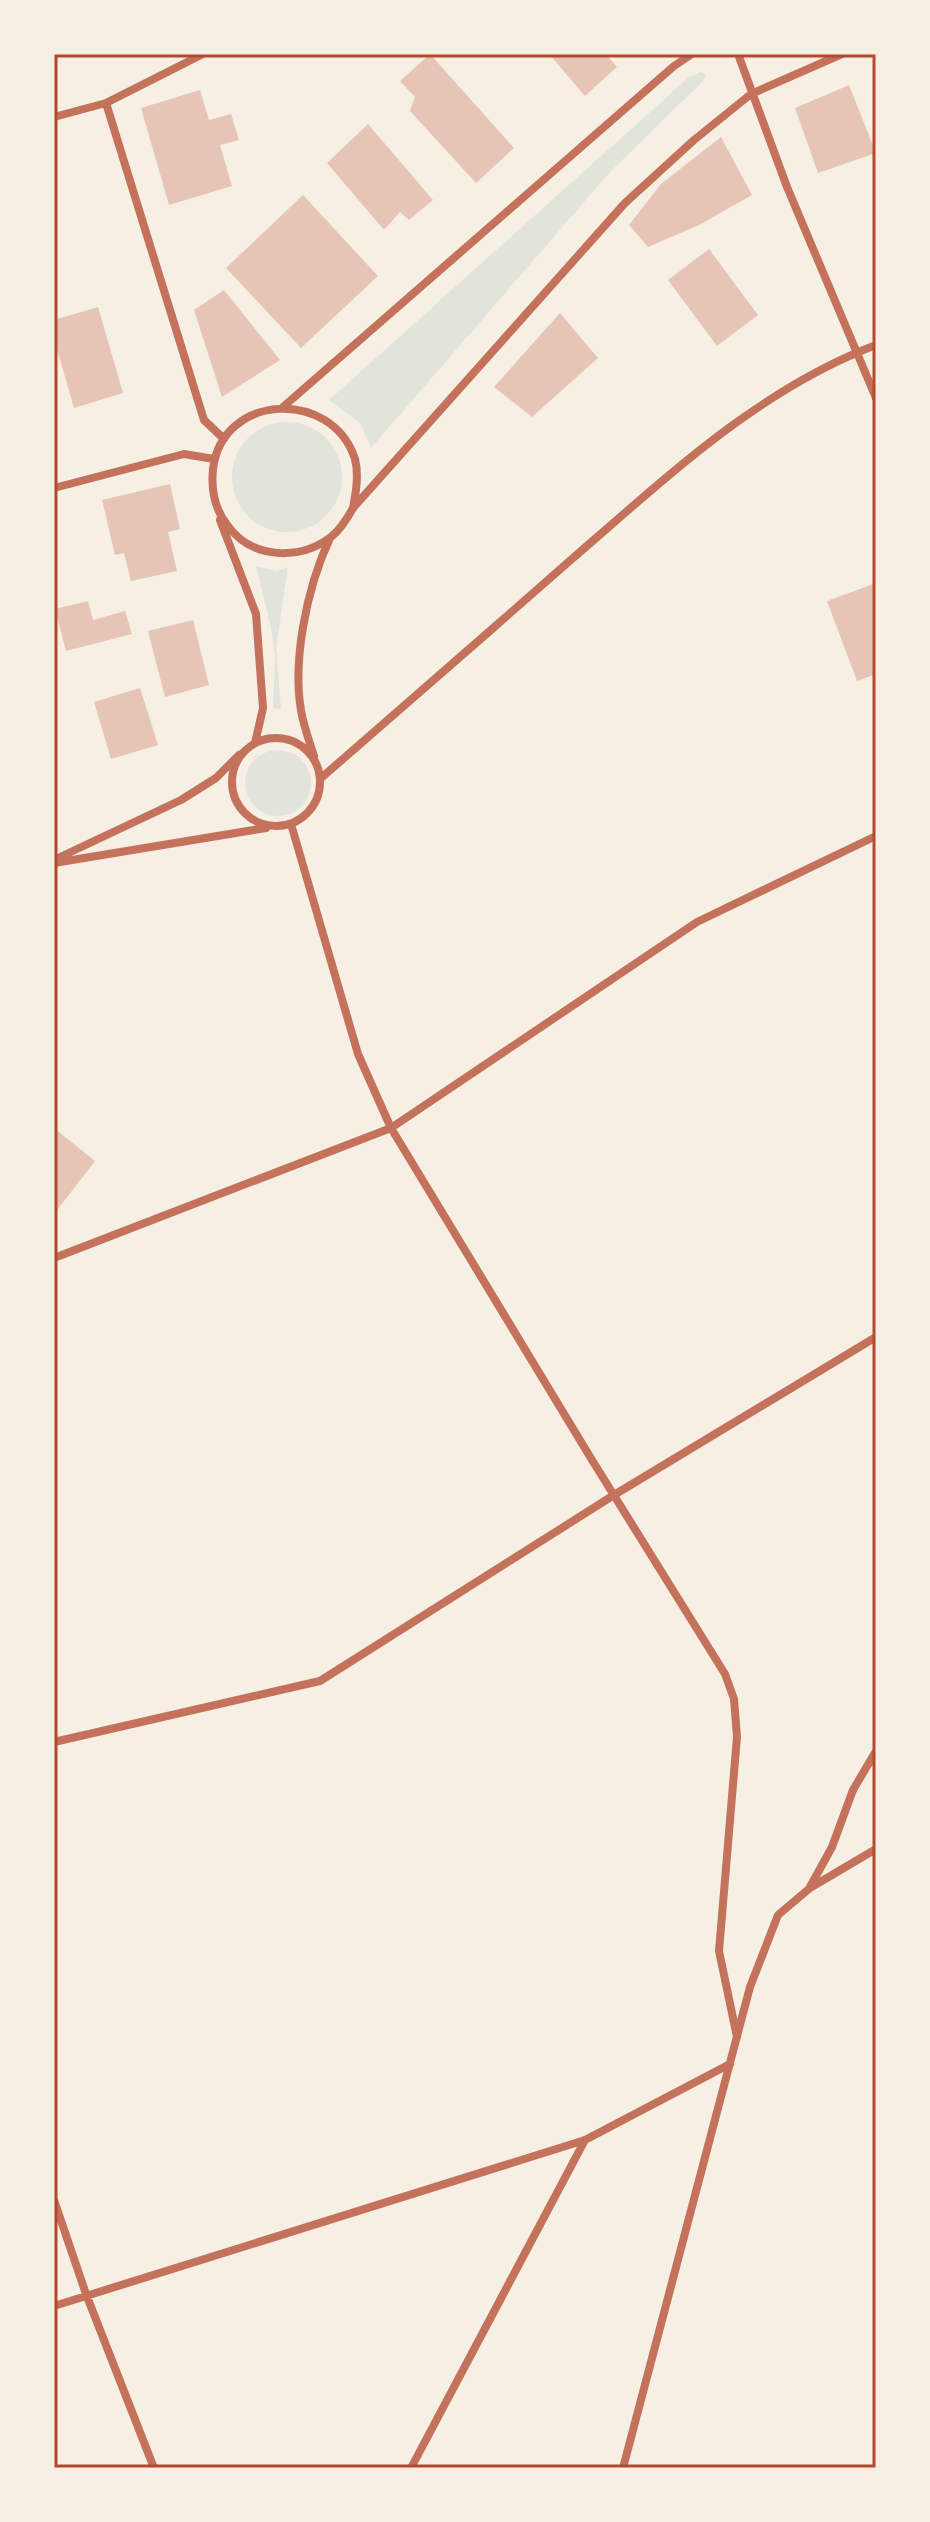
<svg xmlns="http://www.w3.org/2000/svg" width="930" height="2522" font-family="'Titillium Web',sans-serif">
<style>
.green{fill:#e2e4dc}
.building{fill:#e6c5b7}
.lines{fill:none;stroke-linecap:round;stroke-linejoin:round}
.minor{stroke:#c5725c;stroke-width:8}
.neatline{fill:none;stroke:#b5482f;stroke-width:3}
</style>
<rect width="100%" height="100%" fill="#f6efe4"/>
<!-- green -->
<path class="green" d="M 701,72 L 706,74 L 703,81 L 610,172 L 371,448 L 360,423 L 329,400 L 689,77 Z
M232 477a55 55 0 1 1 110 0a55 55 0 1 1-110 0Z
M 256,566 L 276,571 L 288,567 L 276,648 L 281,709 L 273,708 L 275,657 L 271,628 Z
M245 783a33 33 0 1 1 66 0a33 33 0 1 1-66 0Z"/>
<!-- building -->
<path class="building" d="M 430,54 L 514,148 L 476,183 L 410,111 L 415,97 L 400,81 Z
M 549,54 L 606,54 L 617,67 L 585,96 Z
M 849,85 L 876,153 L 818,173 L 795,108 Z
M 200,90 L 209,120 L 231,114 L 239,140 L 220,145 L 232,186 L 169,205 L 141,108 Z
M 368,124 L 433,200 L 409,220 L 400,212 L 384,230 L 327,163 Z
M 721,137 L 752,195 L 699,225 L 648,247 L 629,225 L 661,184 Z
M 303,195 L 378,276 L 301,348 L 226,268 Z
M 709,249 L 758,315 L 717,346 L 668,280 Z
M 224,290 L 280,360 L 222,397 L 194,310 Z
M 98,307 L 123,393 L 74,408 L 54,339 L 54,320 Z
M 560,313 L 598,358 L 532,417 L 494,387 Z
M 170,484 L 180,529 L 168,532 L 177,571 L 131,581 L 124,553 L 115,555 L 102,500 Z
M 876,583 L 876,674 L 857,681 L 827,601 Z
M 88,601 L 93,620 L 125,611 L 132,634 L 66,651 L 55,609 Z
M 193,620 L 209,685 L 165,697 L 148,631 Z
M 140,688 L 158,745 L 111,759 L 94,702 Z
M 54,1128 L 95,1161 L 54,1214 Z"/>
<g class="lines">
<!-- minor -->
<path class="minor" d="M 738,54 L 787,187 L 876,398
M 106,103 L 204,420 L 224,439
M 54,117 L 106,103 L 203,54
M 283,407 L 674,66 L 692,54
M 54,488 L 184,454 L 214,459
M 353,508 C 356,492 359,475 355,459 C 332,388 222,393 213,469 C 211,489 215,510 228,526 C 252,559 300,561 331,537 C 341,529 347,519 353,508 L 625,203 L 694,140 L 751,94 L 842,54
M 220,520 L 256,614 L 263,708 L 255,743
M232 782a44 44 0 1 1 88 0a44 44 0 1 1-88 0Z
M 314,756 C 310,744 306,732 303,720 C 290,666 307,587 330,538
M 320,779 C 405,705 489,632 573,558 C 666,478 759,389 876,345
M 291,824 L 358,1054 L 391,1128 L 592,1460 L 725,1674 L 734,1699 L 737,1737 L 719,1951 L 737,2037
M 58,858 L 181,800 L 216,778 L 239,755
M 54,863 L 266,828
M 54,1258 L 391,1128 L 697,922 L 876,836
M 54,1742 L 320,1681 L 614,1495 L 876,1337
M 810,1887 L 832,1847 L 853,1790 L 876,1751
M 54,2200 L 86,2294 L 154,2468
M 54,2306 L 585,2140 L 730,2064
M 411,2468 L 585,2140
M 623,2468 L 750,1987 L 778,1915 L 810,1888 L 876,1849"/>
</g>
<!-- border -->
<rect width="930" height="2522" fill="none" stroke="#f6efe4" stroke-width="112"/>
<rect x="56" y="56" width="818" height="2410" class="neatline"/>
</svg>
